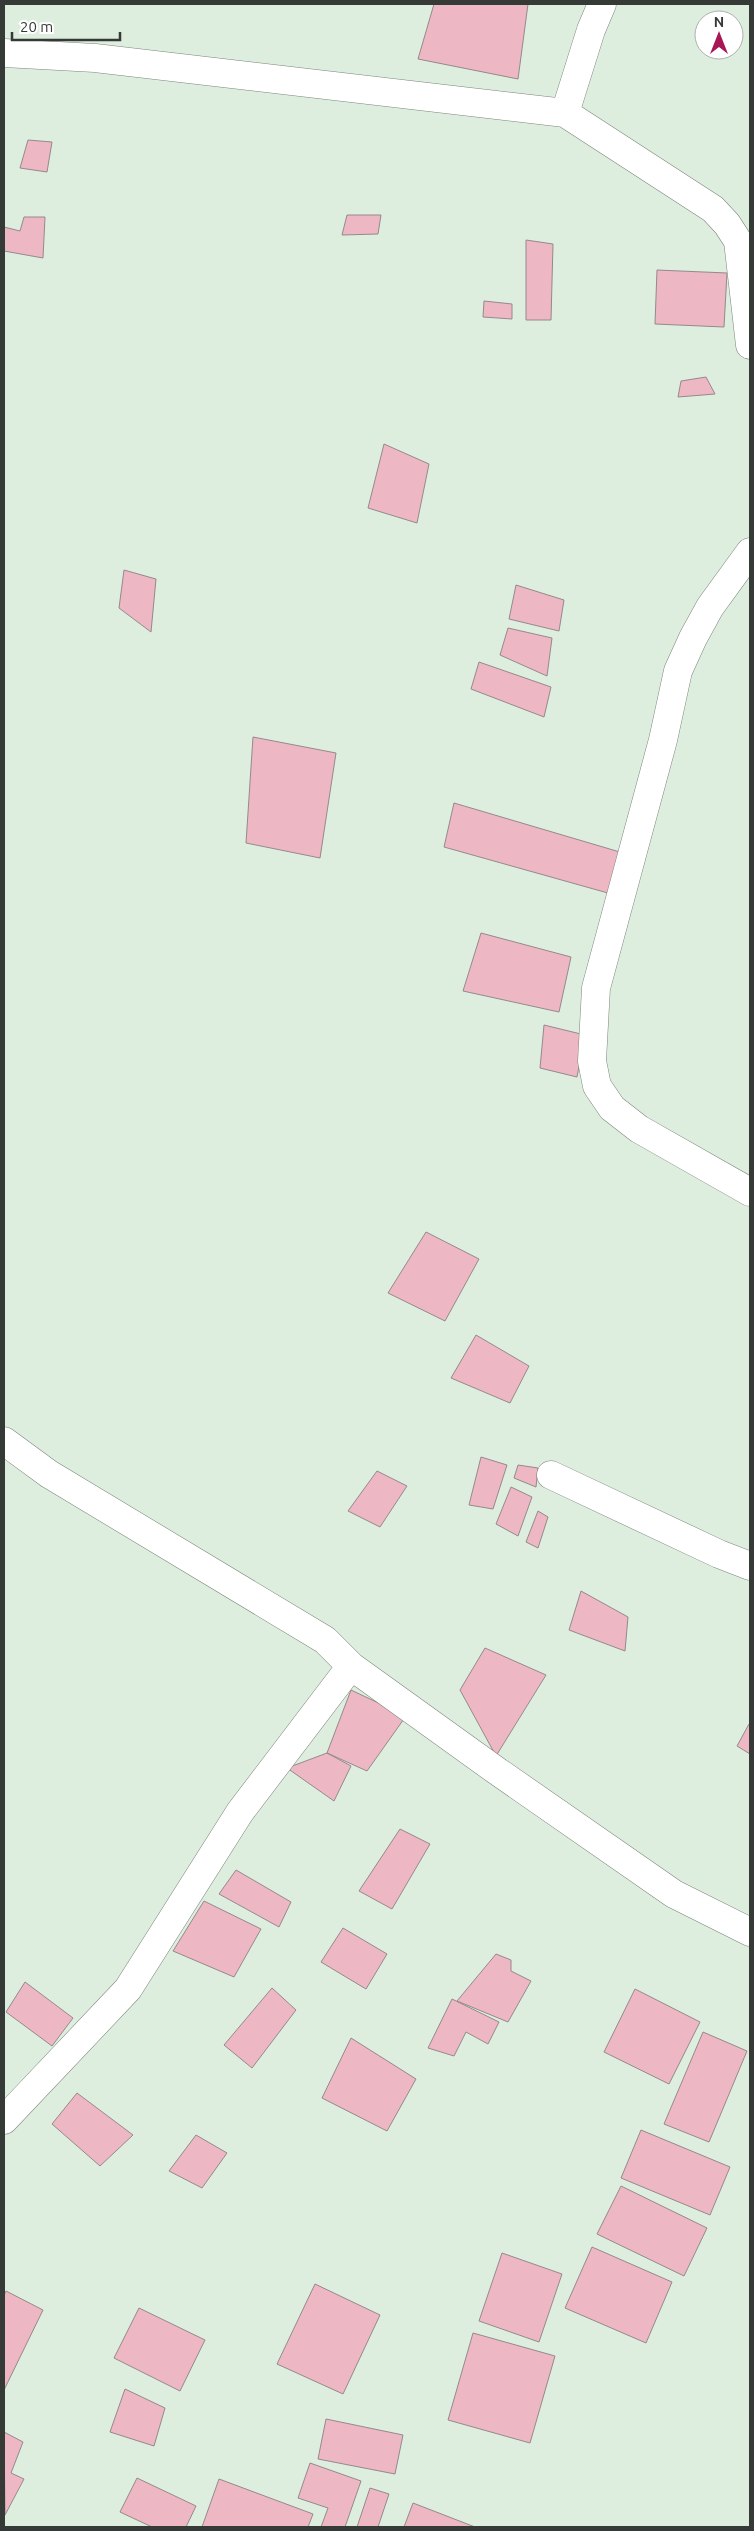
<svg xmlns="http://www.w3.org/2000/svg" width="754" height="2531" font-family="Ubuntu,sans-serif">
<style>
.built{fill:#ddedde;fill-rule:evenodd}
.building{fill:#edb7c4;stroke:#95898c}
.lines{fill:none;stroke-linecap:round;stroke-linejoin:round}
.minor-casing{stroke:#7d857d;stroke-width:29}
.minor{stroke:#fff;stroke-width:28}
</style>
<rect width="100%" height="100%" fill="#edf6ed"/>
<!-- built -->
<path class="built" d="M 4,4 L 750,4 L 750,2527 L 4,2527 ZM 704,20 L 734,20 L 734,50 L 704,50 Z"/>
<!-- building -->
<path class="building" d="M 434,4 L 528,4 L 518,79 L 418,59 Z
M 28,140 L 52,142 L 47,172 L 20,168 Z
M 347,215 L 381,215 L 378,234 L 342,235 Z
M 24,217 L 45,217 L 43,258 L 4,251 L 4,227 L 20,231 Z
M 526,240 L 553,244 L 551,320 L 526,320 Z
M 657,270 L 727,273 L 724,327 L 655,324 Z
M 484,301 L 512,304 L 512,319 L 483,317 Z
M 706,377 L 715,394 L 678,397 L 681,381 Z
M 384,444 L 429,464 L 417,523 L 368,508 Z
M 124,570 L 156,579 L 151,632 L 119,608 Z
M 516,585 L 564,600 L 559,631 L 509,619 Z
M 508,628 L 552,638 L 547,676 L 500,655 Z
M 479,662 L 551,687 L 544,717 L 471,689 Z
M 253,737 L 336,753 L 320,858 L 246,843 Z
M 454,803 L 630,855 L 615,895 L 444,847 Z
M 481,933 L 571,957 L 559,1012 L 463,991 Z
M 544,1025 L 585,1035 L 577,1077 L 540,1068 Z
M 426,1232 L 479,1259 L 445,1321 L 388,1293 Z
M 476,1335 L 529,1366 L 510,1403 L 451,1378 Z
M 481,1457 L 507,1465 L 493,1509 L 469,1505 Z
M 518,1465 L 538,1468 L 536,1487 L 514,1478 Z
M 377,1471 L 407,1486 L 380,1527 L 348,1511 Z
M 511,1487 L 532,1497 L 518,1536 L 496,1524 Z
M 538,1511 L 548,1517 L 538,1548 L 526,1542 Z
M 581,1591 L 628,1617 L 625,1651 L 569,1630 Z
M 485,1648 L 546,1675 L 496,1756 L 460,1690 Z
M 351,1690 L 406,1716 L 367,1771 L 327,1753 Z
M 749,1724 L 750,1725 L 750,1754 L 737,1746 Z
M 327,1753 L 351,1766 L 334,1801 L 287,1768 Z
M 400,1829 L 430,1844 L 392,1909 L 359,1891 Z
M 236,1870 L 291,1902 L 279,1927 L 219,1894 Z
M 204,1901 L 261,1929 L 234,1977 L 173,1951 Z
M 343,1928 L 387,1954 L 366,1989 L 321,1962 Z
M 496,1954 L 511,1960 L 511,1971 L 531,1981 L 508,2022 L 457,2001 Z
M 25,1982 L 73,2018 L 52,2046 L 6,2012 Z
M 272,1988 L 296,2010 L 252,2068 L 224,2045 Z
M 635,1989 L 700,2022 L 669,2084 L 604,2052 Z
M 452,1999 L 499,2022 L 488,2044 L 466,2032 L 454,2056 L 428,2048 Z
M 703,2032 L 747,2051 L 709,2142 L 664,2124 Z
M 351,2038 L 416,2079 L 387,2131 L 322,2098 Z
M 77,2093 L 133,2135 L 100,2166 L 52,2124 Z
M 641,2130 L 730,2167 L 710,2215 L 621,2178 Z
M 196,2135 L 227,2153 L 202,2188 L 169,2171 Z
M 621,2186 L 707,2228 L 684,2276 L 597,2234 Z
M 592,2247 L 672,2282 L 646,2343 L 565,2308 Z
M 502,2253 L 562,2274 L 539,2342 L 479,2321 Z
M 315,2284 L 380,2315 L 343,2394 L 277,2364 Z
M 6,2291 L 43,2310 L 4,2390 L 4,2295 Z
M 139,2308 L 205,2340 L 180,2391 L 114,2358 Z
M 473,2333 L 555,2356 L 530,2443 L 448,2420 Z
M 125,2389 L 165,2408 L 154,2446 L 110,2432 Z
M 326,2419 L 403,2435 L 395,2474 L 318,2459 Z
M 4,2432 L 23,2442 L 11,2473 L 24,2479 L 5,2515 Z
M 310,2463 L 361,2481 L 345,2527 L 321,2527 L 328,2508 L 298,2498 Z
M 137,2478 L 196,2506 L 186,2527 L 152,2527 L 120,2512 Z
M 219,2479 L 313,2514 L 308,2527 L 202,2527 Z
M 370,2488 L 389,2494 L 378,2527 L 357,2527 Z
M 413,2503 L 475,2527 L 404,2527 Z"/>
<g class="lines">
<!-- minor casing -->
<g class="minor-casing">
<path id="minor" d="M 4,53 L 95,58 L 565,113 L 713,209 L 727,224 L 738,241 L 750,345
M 565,113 L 591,30 L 602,4
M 750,552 L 710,607 L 693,638 L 678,671 L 663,740 L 596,988 L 592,1061 L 597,1086 L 612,1108 L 639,1129 L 750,1192
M 4,1441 L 49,1474 L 325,1640 L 351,1666 L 497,1771 L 674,1894 L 750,1932
M 551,1475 L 719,1554 L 750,1566
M 4,2120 L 128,1989 L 240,1812 L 351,1666"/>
</g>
<!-- minor -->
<use href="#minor" class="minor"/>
</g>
<!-- border -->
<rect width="754" height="2531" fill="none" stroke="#363a37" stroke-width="10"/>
<!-- north arrow -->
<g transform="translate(719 35)"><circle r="24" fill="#ffffff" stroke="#afb0af"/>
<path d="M0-4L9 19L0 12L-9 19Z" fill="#a71755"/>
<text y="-8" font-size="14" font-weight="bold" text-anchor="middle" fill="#363a37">N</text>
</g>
<!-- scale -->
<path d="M12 32v8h108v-8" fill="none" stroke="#363a37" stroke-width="2.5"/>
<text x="20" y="32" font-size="15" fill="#363a37" stroke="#ffffff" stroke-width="4" paint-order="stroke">20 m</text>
</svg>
